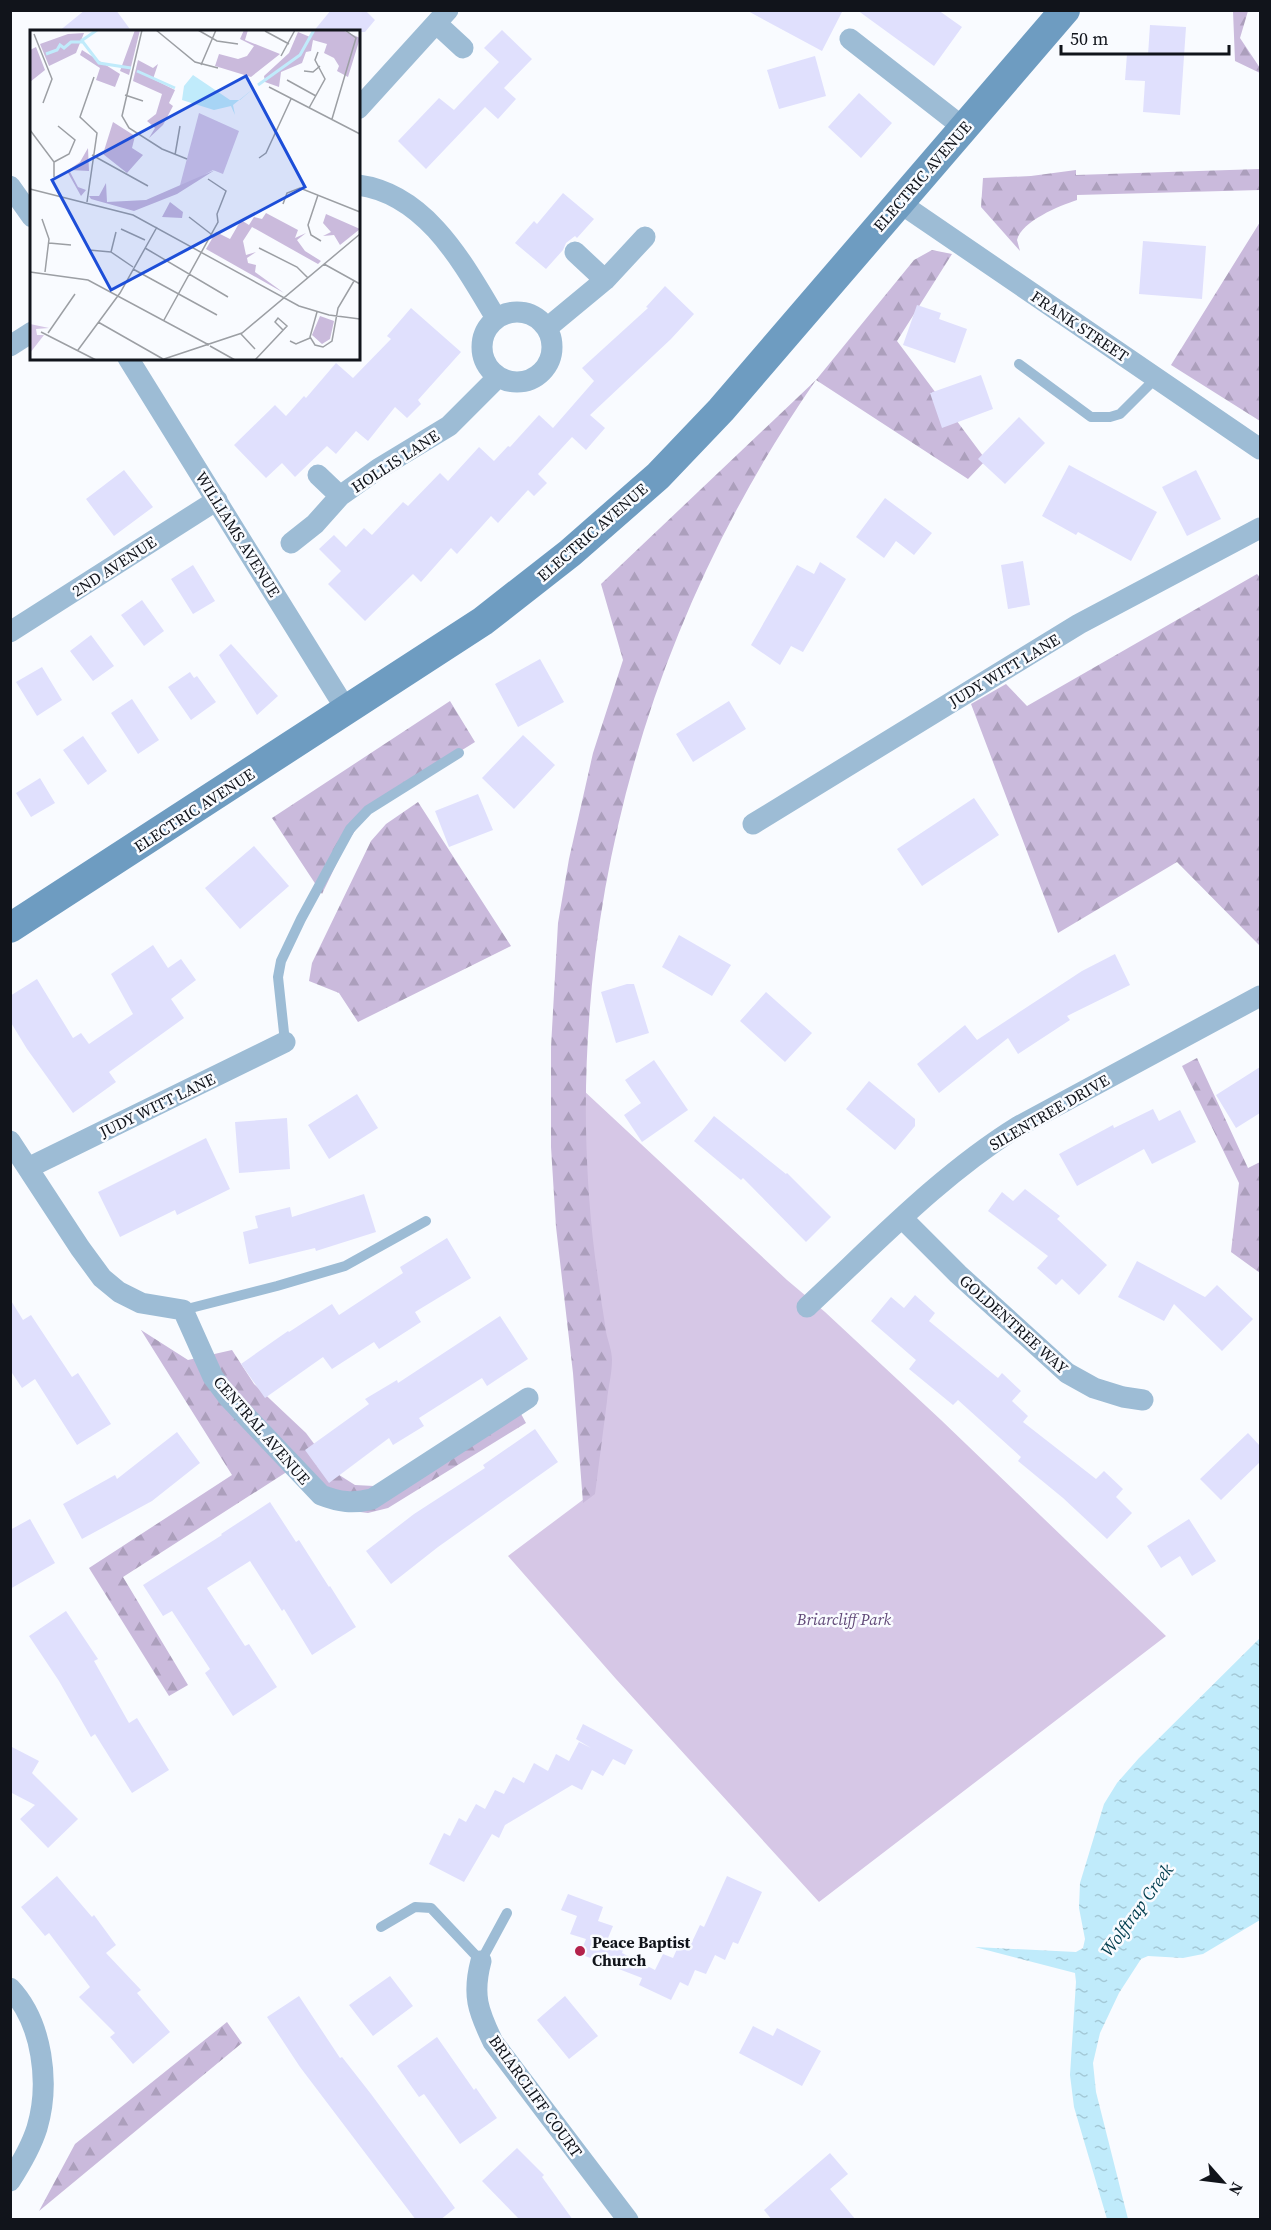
<svg xmlns="http://www.w3.org/2000/svg" width="1271" height="2230" font-family="'Source Serif 4',serif">
<style>
.green{fill:#d6c7e6}
.forest{fill:url(#forest-firs)}
.water{fill:url(#water-ripples)}
.building{fill:#e0e0fd}
.lines{fill:none;stroke-linecap:round;stroke-linejoin:round}
.lane{stroke:#9dbcd5;stroke-width:10}
.street{stroke:#9dbcd5;stroke-width:21}
.secondary{stroke:#6e9cc1;stroke-width:30}
.poi-dot{fill:#b3224b;stroke:#f9fbff;stroke-width:2}
.labels{text-anchor:middle;stroke-width:5;stroke-linejoin:round;paint-order:stroke}
.street-label{font-size:16px;fill:#11141b;stroke:#f9fbff}
.park-label{font-size:16px;font-style:italic;fill:#614978;stroke:#f9fbff}
.poi-label{font-size:16px;font-weight:bold;fill:#11141b;stroke:#f9fbff;text-anchor:start}
.water-label{font-size:18px;font-style:italic;fill:#003d4e;stroke:#f9fbff}
.inset-river{fill:none;stroke:#c0ebfb;stroke-width:3}
.inset-road{fill:none;stroke:#9c9fa4;stroke-width:1.5}
.view{fill:#1d4ed8;fill-opacity:0.15;stroke:#1d4ed8;stroke-width:3}
.inset-edge{fill:none;stroke:#11141b;stroke-width:3}
</style>
<defs>
<pattern id="forest-firs" width="22" height="20" patternUnits="userSpaceOnUse" patternTransform="scale(1.5)"><rect width="22" height="20" fill="#cabadc"/><path d="M5 1l3.5 6h-7zM16 11l3.5 6h-7z" fill="#ac9fbc"/></pattern>
<pattern id="water-ripples" width="26" height="14" patternUnits="userSpaceOnUse" patternTransform="scale(1.5)"><rect width="26" height="14" fill="#c0ebfb"/><path d="M2 4q2-2 4 0t4 0M15 11q2-2 4 0t4 0" fill="none" stroke="#a4c9d7"/></pattern>
</defs>
<rect width="100%" height="100%" fill="#f9fbff"/>
<!-- green -->
<path class="green" d="M 583,1090 L 787,1280 L 825,1312 L 941,1420 L 1166,1636 L 819,1902 L 616,1679 L 508,1556 L 592,1493 L 589,1230 Z"/>
<!-- forest -->
<path class="forest" d="M 1233,11 L 1248,11 L 1240,38 L 1260,68 L 1260,73 L 1235,61 Z
M 1260,169 L 1260,190 L 1077,195 L 1077,200 C 1059,206 1022,221 1017,240 L 1020,251 L 981,207 L 983,178 L 1031,176 L 1076,170 L 1076,175 Z
M 1260,222 L 1260,421 L 1171,365 Z
M 932,250 L 952,254 L 897,341 L 986,460 L 968,479 L 816,380 C 663,600 582,860 586,1128 C 587,1181 591,1233 599,1285 C 601,1301 604,1316 606,1332 C 608,1341 612,1351 612,1360 C 612,1374 608,1388 607,1401 C 603,1432 599,1463 595,1494 L 583,1503 L 573,1373 L 556,1227 L 551,1147 L 551,1047 L 558,923 L 569,859 L 593,753 L 623,660 L 601,584 L 816,380 L 914,260 Z
M 1257,574 L 1260,577 L 1260,946 L 1177,862 L 1058,933 L 971,704 L 1006,684 L 1027,706 Z
M 450,701 L 475,742 L 371,807 L 346,844 L 322,894 L 272,818 Z
M 418,802 L 511,946 L 358,1022 L 339,993 L 309,981 L 312,963 L 371,841 L 386,824 Z
M 1197,1058 L 1248,1168 L 1260,1162 L 1260,1273 L 1231,1252 L 1239,1183 L 1182,1066 Z
M 141,1330 L 188,1360 L 232,1350 L 254,1384 L 306,1433 L 336,1473 L 355,1485 L 374,1486 L 514,1401 L 526,1423 L 388,1508 L 368,1513 L 352,1511 L 299,1464 L 123,1577 L 188,1685 L 169,1696 L 89,1568 L 232,1475 Z
M 227,2022 L 242,2043 L 39,2211 L 75,2144 Z"/>
<!-- water -->
<path class="water" d="M 1260,1638 L 1260,1920 L 1203,1954 L 1183,1958 L 1148,1956 L 1141,1959 L 1119,1993 L 1100,2033 L 1093,2063 L 1096,2092 L 1128,2219 L 1107,2219 L 1074,2107 L 1070,2075 L 1076,1982 L 1075,1973 L 975,1947 L 1076,1952 L 1083,1948 L 1085,1939 L 1079,1908 L 1080,1883 L 1104,1804 L 1117,1783 L 1139,1758 Z"/>
<!-- building -->
<path class="building" d="M 85,10 L 116,10 L 132,32 L 58,32 Z
M 331,10 L 365,10 L 375,20 L 365,32 L 313,32 Z
M 746,10 L 843,10 L 822,51 Z
M 857,10 L 938,10 L 962,27 L 934,66 Z
M 1150,25 L 1186,27 L 1180,115 L 1143,112 L 1145,81 L 1125,80 L 1127,54 L 1148,55 Z
M 502,30 L 532,59 L 504,88 L 516,99 L 498,119 L 485,107 L 426,169 L 398,141 L 439,98 L 454,110 L 499,62 L 484,48 Z
M 815,56 L 826,96 L 779,109 L 767,70 Z
M 859,93 L 892,123 L 861,158 L 828,127 Z
M 563,193 L 594,219 L 577,238 L 575,236 L 566,243 L 563,250 L 546,269 L 515,243 L 534,221 L 537,224 Z
M 1143,241 L 1206,246 L 1202,299 L 1139,294 Z
M 665,286 L 694,314 L 671,339 L 590,415 L 605,428 L 586,450 L 572,437 L 538,474 L 547,483 L 534,496 L 528,490 L 498,523 L 491,516 L 457,554 L 451,548 L 421,582 L 413,574 L 365,621 L 328,584 L 341,571 L 319,549 L 334,535 L 346,547 L 364,528 L 372,535 L 403,502 L 408,506 L 440,473 L 448,481 L 479,447 L 494,461 L 508,446 L 510,447 L 539,415 L 553,428 L 594,381 L 582,368 L 648,308 L 646,307 Z
M 917,305 L 941,313 L 939,319 L 967,329 L 955,363 L 903,345 Z
M 411,308 L 461,352 L 418,400 L 421,404 L 407,418 L 395,407 L 368,441 L 356,431 L 336,454 L 327,446 L 295,477 L 282,463 L 266,478 L 234,445 L 275,405 L 286,416 L 304,396 L 306,398 L 336,363 L 353,378 L 391,339 L 387,336 Z
M 981,375 L 993,409 L 942,428 L 930,393 Z
M 1019,417 L 1045,443 L 1005,484 L 978,459 Z
M 1069,465 L 1157,512 L 1131,561 L 1078,532 L 1076,535 L 1042,516 Z
M 124,470 L 153,507 L 114,536 L 86,499 Z
M 1196,470 L 1221,519 L 1187,536 L 1162,487 Z
M 885,498 L 932,533 L 914,555 L 896,541 L 884,558 L 856,537 Z
M 1023,561 L 1030,605 L 1008,609 L 1001,565 Z
M 820,562 L 846,579 L 803,652 L 791,646 L 780,665 L 751,645 L 797,565 L 814,574 Z
M 193,565 L 215,601 L 193,614 L 171,579 Z
M 142,600 L 164,631 L 144,646 L 121,615 Z
M 91,635 L 114,666 L 93,681 L 70,651 Z
M 231,644 L 278,696 L 257,715 L 219,655 Z
M 540,659 L 564,702 L 518,727 L 495,684 Z
M 42,667 L 62,700 L 37,716 L 16,682 Z
M 190,672 L 194,678 L 197,676 L 216,702 L 191,720 L 168,687 Z
M 132,699 L 159,740 L 138,754 L 111,713 Z
M 729,701 L 746,729 L 693,762 L 676,734 Z
M 523,735 L 555,765 L 514,809 L 482,778 Z
M 83,736 L 107,771 L 88,785 L 63,750 Z
M 40,778 L 55,803 L 31,817 L 16,793 Z
M 478,794 L 493,830 L 449,847 L 435,811 Z
M 974,798 L 999,835 L 922,886 L 897,849 Z
M 254,846 L 289,886 L 240,929 L 205,888 Z
M 679,935 L 731,965 L 712,996 L 662,967 Z
M 153,945 L 168,968 L 181,959 L 196,980 L 171,999 L 184,1018 L 109,1072 L 116,1082 L 73,1113 L 27,1049 L 10,1021 L 10,996 L 37,979 L 73,1038 L 81,1033 L 89,1044 L 133,1014 L 111,974 Z
M 1115,954 L 1130,985 L 1067,1016 L 1070,1020 L 1018,1054 L 1008,1038 L 939,1093 L 917,1064 L 965,1025 L 977,1040 L 1082,971 Z
M 627,984 L 634,984 L 649,1033 L 616,1043 L 601,992 Z
M 766,992 L 812,1033 L 785,1062 L 740,1021 Z
M 654,1060 L 688,1110 L 642,1142 L 624,1115 L 641,1103 L 625,1080 Z
M 1260,1067 L 1260,1113 L 1236,1128 L 1216,1095 Z
M 869,1081 L 915,1119 L 915,1126 L 895,1150 L 846,1109 Z
M 357,1094 L 378,1128 L 329,1159 L 308,1125 Z
M 1153,1109 L 1159,1121 L 1180,1110 L 1196,1142 L 1152,1164 L 1144,1149 L 1077,1186 L 1059,1154 L 1113,1125 L 1114,1128 Z
M 714,1116 L 786,1174 L 787,1173 L 831,1217 L 806,1242 L 743,1178 L 741,1180 L 694,1141 Z
M 287,1118 L 290,1169 L 239,1173 L 235,1122 Z
M 206,1138 L 230,1189 L 177,1215 L 175,1210 L 120,1237 L 98,1192 Z
M 1025,1189 L 1060,1216 L 1057,1219 L 1107,1265 L 1079,1295 L 1062,1279 L 1056,1285 L 1037,1268 L 1048,1256 L 988,1211 L 1002,1192 L 1013,1201 Z
M 364,1194 L 376,1232 L 316,1251 L 315,1248 L 249,1264 L 243,1232 L 258,1228 L 255,1216 L 290,1207 L 292,1217 Z
M 447,1238 L 471,1278 L 415,1312 L 421,1322 L 379,1349 L 374,1342 L 332,1369 L 323,1357 L 265,1398 L 241,1364 L 288,1331 L 289,1332 L 332,1304 L 339,1315 L 403,1273 L 400,1267 Z
M 1137,1261 L 1205,1297 L 1217,1285 L 1253,1319 L 1222,1351 L 1174,1304 L 1164,1321 L 1118,1297 Z
M 915,1295 L 935,1313 L 929,1321 L 998,1378 L 1002,1373 L 1021,1391 L 1012,1401 L 1028,1416 L 1023,1422 L 1096,1479 L 1104,1471 L 1123,1489 L 1116,1497 L 1132,1513 L 1107,1539 L 1063,1498 L 1018,1461 L 1021,1457 L 958,1400 L 953,1405 L 909,1369 L 916,1360 L 871,1321 L 891,1297 L 904,1308 Z
M 10,1299 L 23,1320 L 31,1315 L 72,1377 L 78,1373 L 111,1424 L 77,1445 L 35,1379 L 22,1388 L 10,1370 Z
M 500,1316 L 528,1359 L 487,1386 L 482,1378 L 419,1418 L 424,1426 L 393,1445 L 389,1438 L 329,1483 L 305,1450 L 369,1404 L 365,1399 L 397,1380 L 398,1383 Z
M 535,1429 L 558,1462 L 438,1547 L 391,1584 L 366,1551 L 414,1514 L 485,1468 L 483,1465 Z
M 177,1432 L 200,1463 L 152,1501 L 82,1539 L 63,1504 L 115,1475 L 117,1479 Z
M 1248,1433 L 1260,1446 L 1260,1462 L 1221,1500 L 1200,1479 Z
M 270,1502 L 296,1542 L 299,1540 L 329,1587 L 330,1586 L 356,1627 L 312,1655 L 284,1609 L 282,1611 L 250,1561 L 207,1588 L 245,1646 L 249,1644 L 277,1687 L 233,1716 L 205,1673 L 210,1669 L 172,1611 L 163,1616 L 143,1585 L 222,1535 L 221,1534 Z
M 30,1519 L 55,1563 L 10,1589 L 10,1530 Z
M 1189,1519 L 1216,1561 L 1192,1576 L 1180,1556 L 1161,1568 L 1147,1546 Z
M 66,1611 L 98,1659 L 94,1661 L 129,1723 L 137,1718 L 169,1770 L 132,1793 L 95,1734 L 91,1737 L 59,1681 L 29,1636 Z
M 583,1724 L 633,1750 L 625,1765 L 613,1759 L 603,1776 L 592,1770 L 582,1790 L 572,1785 L 505,1825 L 499,1838 L 492,1834 L 464,1882 L 429,1864 L 444,1833 L 450,1836 L 459,1818 L 466,1822 L 476,1804 L 485,1809 L 495,1790 L 504,1794 L 513,1777 L 524,1783 L 534,1763 L 548,1771 L 556,1754 L 569,1761 L 579,1742 L 591,1748 L 576,1739 Z
M 10,1746 L 39,1761 L 32,1773 L 78,1819 L 48,1848 L 20,1819 L 35,1805 L 10,1792 Z
M 57,1876 L 92,1917 L 94,1915 L 116,1945 L 106,1953 L 141,1990 L 137,1993 L 170,2032 L 133,2064 L 110,2037 L 115,2033 L 79,1997 L 90,1987 L 49,1933 L 45,1936 L 21,1907 Z
M 727,1876 L 762,1892 L 738,1944 L 733,1942 L 725,1960 L 715,1955 L 706,1974 L 695,1970 L 688,1986 L 680,1982 L 671,2000 L 639,1985 L 642,1978 L 580,1954 L 586,1939 L 570,1934 L 577,1916 L 561,1910 L 568,1894 L 603,1907 L 598,1921 L 613,1926 L 606,1943 L 623,1950 L 622,1953 L 655,1970 L 663,1954 L 673,1958 L 681,1940 L 691,1944 L 700,1925 L 704,1927 Z
M 390,1976 L 413,2006 L 373,2036 L 349,2005 Z
M 299,1996 L 340,2058 L 342,2057 L 371,2094 L 455,2208 L 440,2220 L 416,2220 L 300,2067 L 267,2017 Z
M 565,1996 L 598,2036 L 569,2059 L 537,2020 Z
M 753,2026 L 773,2036 L 777,2028 L 821,2051 L 802,2086 L 739,2053 Z
M 437,2037 L 474,2090 L 476,2088 L 497,2118 L 460,2144 L 424,2094 L 419,2097 L 397,2066 Z
M 517,2148 L 544,2175 L 542,2177 L 573,2220 L 520,2220 L 482,2181 Z
M 830,2153 L 848,2174 L 830,2189 L 856,2220 L 772,2220 L 764,2210 Z"/>
<g class="lines">
<!-- lane -->
<path class="lane" d="M 1019,364 L 1091,417 L 1110,417 L 1120,414 L 1156,378
M 285,1042 L 278,977 L 281,961 L 301,919 L 350,829 L 368,810 L 459,753
M 183,1310 L 277,1286 L 345,1266 L 426,1221
M 381,1927 L 415,1907 L 431,1908 L 481,1961 L 507,1913"/>
<!-- street -->
<path class="street" d="M 437,24 L 463,48
M 850,39 L 964,128
M 358,109 L 448,10
M 358,185 C 427,194 464,265 496,318
M 10,186 L 32,217
M 900,203 L 1260,449
M 575,252 L 605,280
M482 347a35 35 0 1 1 70 0a35 35 0 1 1-70 0Z
M 547,328 L 605,280 L 645,237
M 10,346 L 32,332
M 128,358 L 347,711
M 318,475 L 340,496
M 291,543 L 315,524 L 340,496 L 378,469 L 449,426 L 498,377
M 10,632 L 217,500
M 753,824 L 1079,624 L 1260,528
M 10,1141 L 80,1248 L 102,1278 L 119,1292 L 141,1303 L 183,1310 L 213,1377 L 228,1397 L 321,1495 C 339,1502 353,1504 372,1499 L 528,1398
M 28,1168 L 285,1042
M 902,1218 L 958,1274 L 1067,1373 L 1094,1388 L 1123,1397 L 1143,1400
M 807,1307 C 875,1244 940,1175 1019,1126 L 1260,996
M 481,1961 C 472,1995 478,2011 493,2042 L 628,2220
M 10,1988 C 43,2023 50,2084 37,2128 C 31,2147 21,2164 10,2181"/>
<!-- secondary -->
<path class="secondary" d="M 10,928 L 483,621 L 570,553 L 658,476 L 721,410 L 1065,10"/>
</g>
<!-- markers -->
<circle class="poi-dot" cx="580" cy="1951" r="6"/>
<g class="labels">
<!-- street labels -->
<g class="street-label">
<text transform="translate(922 176) rotate(-49)" y="6">ELECTRIC AVENUE</text>
<text transform="translate(1080 326) rotate(34)" y="6">FRANK STREET</text>
<text transform="translate(395 461) rotate(-33)" y="6">HOLLIS LANE</text>
<text transform="translate(592 532) rotate(-41)" y="6">ELECTRIC AVENUE</text>
<text transform="translate(238 534) rotate(58)" y="6">WILLIAMS AVENUE</text>
<text transform="translate(114 566) rotate(-33)" y="6">2ND AVENUE</text>
<text transform="translate(1004 670) rotate(-31)" y="6">JUDY WITT LANE</text>
<text transform="translate(194 810) rotate(-33)" y="6">ELECTRIC AVENUE</text>
<text transform="translate(157 1105) rotate(-26)" y="6">JUDY WITT LANE</text>
<text transform="translate(1049 1112) rotate(-30)" y="6">SILENTREE DRIVE</text>
<text transform="translate(1014 1324) rotate(42)" y="6">GOLDENTREE WAY</text>
<text transform="translate(262 1430) rotate(49)" y="6">CENTRAL AVENUE</text>
<text transform="translate(536 2096) rotate(54)" y="6">BRIARCLIFF COURT</text>
</g>
<!-- park labels -->
<g class="park-label">
<text x="844" y="1625">Briarcliff Park</text>
</g>
<!-- poi labels -->
<g class="poi-label">
<text x="592" y="1948">Peace Baptist<tspan x="592" dy="18">Church</tspan></text>
</g>
<!-- water labels -->
<g class="water-label">
<text transform="translate(1137 1910) rotate(-54)" y="6">Wolftrap Creek</text>
</g>
</g>
<!-- overview -->
<g transform="translate(30 30)">
<rect width="330" height="330" fill="#f9fbff"/>
<path d="M 169,83 L 209,101 L 193,144 L 183,140 L 149,159 ZM 0,294 L 19,298 L 6,299 L 7,305 L 14,305 L 0,323 Z" fill="#d6c7e6"/>
<path d="M 105,0 L 110,0 L 99,45 L 90,41 ZM 214,0 L 218,0 L 215,10 L 250,24 L 221,47 L 185,36 L 189,24 L 208,29 L 217,26 L 224,16 L 210,9 ZM 283,0 L 312,0 L 330,8 L 318,47 L 307,41 L 309,36 L 304,28 L 294,23 L 297,14 L 283,10 L 281,21 L 276,22 L 272,33 L 251,42 L 249,57 L 235,52 L 234,46 L 259,23 L 268,2 L 280,7 ZM 54,3 L 46,23 L 19,36 L 10,14 L 38,4 ZM 6,17 L 15,40 L 0,52 L 0,20 ZM 52,20 L 90,44 L 85,57 L 66,50 L 70,38 L 50,25 ZM 108,30 L 123,38 L 128,34 L 123,49 L 145,60 L 139,73 L 143,76 L 133,95 L 119,108 L 125,98 L 117,91 L 126,84 L 132,64 L 103,51 ZM 83,92 L 105,106 L 102,118 L 113,125 L 97,143 L 73,124 ZM 58,118 L 59,141 L 39,140 L 48,157 L 56,160 L 51,166 L 37,141 L 50,132 ZM 185,140 L 147,164 L 104,181 L 61,169 L 59,166 L 69,166 L 76,153 L 77,172 L 116,170 ZM 140,172 L 153,182 L 152,188 L 132,187 ZM 236,183 L 268,200 L 265,208 L 276,203 L 267,210 L 275,221 L 291,231 L 288,234 L 222,197 L 213,211 L 216,225 L 226,222 L 217,228 L 218,233 L 226,235 L 225,242 L 254,263 L 176,219 L 186,202 L 200,209 L 211,190 L 219,195 L 224,187 L 232,189 ZM 296,184 L 330,199 L 310,215 L 304,205 L 293,206 L 301,202 L 293,193 ZM 290,286 L 304,291 L 300,309 L 292,314 L 282,305 Z" fill="#cabadc"/>
<path d="M 163,45 L 200,70 L 210,70 L 229,54 L 203,75 L 205,85 L 201,76 L 184,80 L 152,70 L 154,56 Z" fill="#c0ebfb"/>
<path class="inset-river" d="M 51,11 L 67,0M 16,24 L 27,20 L 30,15 L 34,18 L 41,12 L 53,12 L 69,33 L 101,38M 107,41 L 145,58M 228,55 L 270,25 L 284,0"/>
<path class="inset-road" d="M 112,0 L 92,86 L 99,98 L 132,119 L 157,129M 126,0 L 165,32 L 188,38M 168,0 L 187,11 L 208,14M 235,1 L 259,14M 4,4 L 22,49 L 13,73M 251,26 L 265,0M 171,35 L 186,0M 274,41 L 283,42 L 290,36M 257,50 L 286,66M 239,57 L 330,104M 95,65 L 113,71M 279,78 L 295,49 L 285,30 L 288,22M 302,89 L 326,8 L 315,0M 0,100 L 24,132 L 24,147M 62,125 L 118,156M 145,125 L 150,96M 229,128 L 236,123 L 261,69M 24,132 L 39,124 L 45,110 L 28,96M 0,159 L 103,185 L 269,276 L 299,285 L 330,289M 288,165 L 278,195 L 281,205 L 291,211M 57,172 L 67,103 L 50,87 L 64,47M 253,174 L 257,163 L 270,158 L 330,182M 159,187 L 181,204M 12,189 L 19,209 L 15,242M 91,199 L 115,210M 86,202 L 81,222 L 103,237M 19,213 L 41,215M 115,218 L 198,267M 229,218 L 267,237 L 278,248M 59,220 L 81,222M 294,234 L 330,254M 103,239 L 187,285M 0,242 L 58,250 L 179,315M 287,282 L 280,307 L 285,315 L 293,317 L 302,311 L 308,278 L 324,251M 134,290 L 188,192 L 187,184 L 196,161 L 178,149M 68,292 L 133,329M 11,302 L 66,330M 18,303 L 45,264M 211,304 L 225,319M 260,311 L 266,314 L 280,308M 180,316 L 205,330M 48,320 L 90,263 L 127,197M 131,330 L 212,303 L 330,204M 225,330 L 257,296 L 248,288 L 245,292 L 253,300"/>
<path class="view" d="M 216,46 L 275,157 L 81,260 L 22,150 Z"/>
<rect width="330" height="330" class="inset-edge"/>
</g>
<!-- border -->
<rect width="1271" height="2230" fill="none" stroke="#11141b" stroke-width="24"/>
<!-- north arrow -->
<g transform="translate(1223 2182) rotate(118)" stroke="#f9fbff" stroke-width="4.5" paint-order="stroke">
<path d="M0-4.5L10 22L0 15L-10 22Z" fill="#11141b"/>
<text y="-9" font-size="16" font-weight="bold" text-anchor="middle" fill="#11141b">N</text>
</g>
<!-- scale -->
<path d="M1061 45v9h168v-9" fill="none" stroke="#11141b" stroke-width="3"/>
<text x="1070" y="45" font-size="18" fill="#11141b" stroke="#f9fbff" stroke-width="4.5" paint-order="stroke">50 m</text>
</svg>
